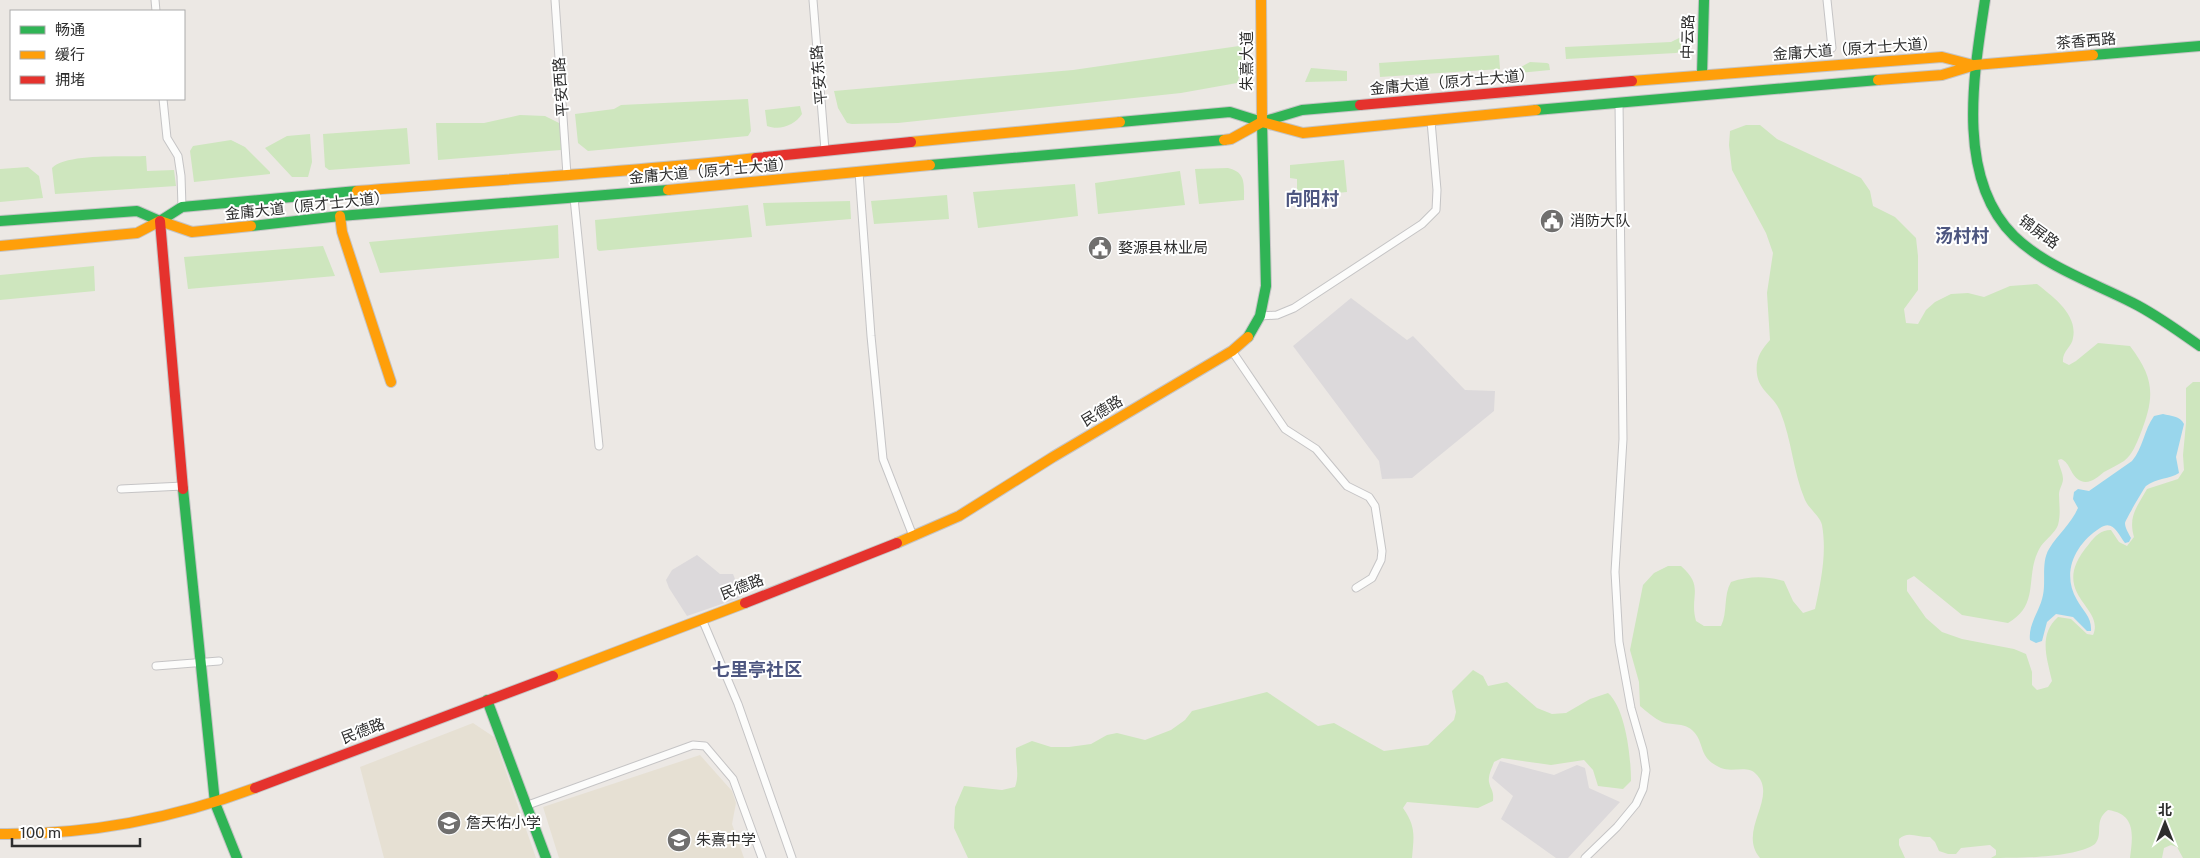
<svg xmlns="http://www.w3.org/2000/svg" width="2200" height="858" font-family="'Public Sans','Noto Sans SC',sans-serif">
<style>
.industrial{fill:#dcd9db}
.education{fill:#e6e0d3}
.green{fill:#cee6be}
.water{fill:#99d6ec}
.lines{fill:none;stroke-linecap:round;stroke-linejoin:round}
.street-casing{stroke:#c5c4c5;stroke-width:9}
.fast-casing{stroke:#c5c4c5;stroke-width:12}
.slow-casing{stroke:#c5c4c5;stroke-width:12}
.jam-casing{stroke:#c5c4c5;stroke-width:12}
.street{stroke:#fcfcfb;stroke-width:7}
.fast{stroke:#30b455;stroke-width:10}
.slow{stroke:#ff9f0a;stroke-width:10}
.jam{stroke:#e5322d;stroke-width:10}
.labels{text-anchor:middle;stroke-width:4;stroke-linejoin:round;paint-order:stroke}
.street-label{font-size:15px;fill:#2e2e2e;stroke:#fff}
.poi-label{font-size:15px;fill:#2e2e2e;stroke:#fff;text-anchor:start}
.quarter-label{font-size:18px;font-weight:bold;fill:#4d5680;stroke:#fff}
</style>
<rect width="100%" height="100%" fill="#ece8e4"/>
<!-- industrial -->
<path class="industrial" d="M 1351,298 L 1407,340 L 1413,336 L 1465,390 L 1495,391 L 1494,411 L 1412,478 L 1382,479 L 1379,461 L 1293,346 Z
M 697,555 L 720,574 L 733,574 L 742,597 L 687,616 L 669,588 L 666,580 L 672,570 Z
M 1500,761 L 1554,775 L 1577,765 L 1585,768 L 1589,788 L 1620,802 L 1568,858 L 1556,858 L 1501,819 L 1513,796 L 1492,778 Z"/>
<!-- education -->
<path class="education" d="M 473,723 L 494,737 L 536,858 L 384,858 L 360,767 Z
M 700,755 L 732,791 L 736,803 L 732,824 L 744,858 L 559,858 L 543,807 Z"/>
<!-- green -->
<path class="green" d="M 1681,37 L 1683,51 L 1676,53 L 1566,59 L 1565,47 L 1671,42 Z
M 1239,46 L 1243,49 L 1244,65 L 1237,83 L 1181,93 L 898,123 L 852,124 L 847,123 L 838,108 L 834,91 L 1073,70 Z
M 1499,55 L 1500,69 L 1380,77 L 1379,63 Z
M 1530,62 L 1547,63 L 1549,64 L 1550,70 L 1519,73 L 1521,67 Z
M 1311,68 L 1347,71 L 1347,81 L 1305,82 Z
M 748,99 L 751,131 L 748,136 L 588,151 L 578,143 L 575,114 L 614,109 L 621,105 Z
M 800,106 L 802,114 C 795,125 780,131 767,126 L 765,110 Z
M 520,115 L 545,116 L 561,124 L 563,146 L 561,150 L 438,160 L 436,123 L 484,123 Z
M 1746,125 L 1760,125 L 1777,139 L 1861,178 L 1870,191 L 1873,206 L 1895,217 L 1916,238 L 1918,256 L 1918,290 L 1904,309 L 1906,323 L 1918,324 L 1926,310 L 1935,302 L 1951,294 L 1968,293 L 1984,297 L 2010,286 L 2037,284 C 2052,296 2078,314 2073,338 C 2072,347 2062,351 2063,362 L 2069,365 L 2076,361 L 2098,343 L 2130,346 C 2155,379 2155,397 2140,435 C 2136,444 2133,454 2124,461 C 2118,465 2111,468 2104,472 C 2098,477 2089,485 2081,481 C 2070,476 2071,463 2061,459 L 2058,460 C 2059,466 2063,473 2063,479 C 2063,484 2059,489 2059,494 C 2059,504 2061,514 2058,525 C 2055,533 2046,539 2041,546 C 2023,575 2042,603 2008,623 L 1962,615 L 1914,576 L 1907,580 L 1907,591 L 1926,618 L 1942,632 L 1962,639 L 2014,649 L 2026,654 L 2032,672 L 2032,685 L 2037,690 L 2048,687 L 2052,681 C 2047,658 2038,635 2058,617 L 2071,619 L 2087,634 L 2093,635 C 2106,606 2046,594 2089,544 C 2095,536 2101,530 2111,530 L 2119,542 L 2127,546 L 2134,537 C 2128,516 2137,507 2147,489 L 2178,479 L 2184,470 L 2183,455 L 2186,423 L 2186,388 L 2193,382 L 2200,382 L 2200,858 L 2183,858 L 2177,847 L 2171,845 L 2164,848 L 2162,858 L 2130,858 C 2133,835 2136,814 2108,810 C 2093,821 2104,834 2095,844 C 2076,858 2018,858 1991,858 L 1996,855 L 1996,850 L 1990,845 L 1961,848 L 1956,854 L 1948,854 L 1939,851 L 1935,842 L 1930,837 C 1919,838 1908,830 1899,839 L 1899,845 L 1905,858 L 1760,858 C 1737,831 1778,798 1757,775 C 1748,764 1733,773 1721,768 C 1698,758 1705,744 1694,732 C 1685,722 1674,726 1662,722 C 1654,718 1647,712 1640,706 L 1639,682 L 1630,650 L 1643,585 L 1654,573 L 1668,566 L 1681,566 C 1705,587 1689,596 1696,621 L 1704,626 L 1721,626 C 1728,612 1723,596 1731,582 C 1749,576 1766,576 1784,581 L 1793,601 L 1803,613 L 1815,609 C 1821,581 1827,553 1822,525 C 1820,516 1809,509 1805,500 C 1793,472 1792,440 1780,411 C 1774,396 1759,391 1757,374 C 1755,359 1761,350 1770,340 L 1767,293 L 1773,253 L 1766,233 L 1732,170 L 1729,145 L 1730,131 Z
M 407,128 L 410,164 L 329,170 L 325,167 L 323,134 Z
M 310,134 L 312,162 L 308,177 L 292,177 L 265,148 L 287,136 Z
M 231,140 L 245,147 L 270,172 L 270,174 L 194,182 L 190,151 L 193,146 Z
M 146,156 L 147,171 L 174,170 L 176,186 L 55,194 L 52,168 C 66,153 125,157 146,156 Z
M 1344,160 L 1347,192 L 1297,197 L 1297,179 L 1290,178 L 1290,165 Z
M 28,167 L 39,176 L 43,198 L 0,202 L 0,169 Z
M 1228,168 C 1246,172 1244,184 1244,200 L 1199,204 L 1195,169 Z
M 1180,171 L 1185,205 L 1098,214 L 1095,183 Z
M 1075,184 L 1078,216 L 978,228 L 973,192 Z
M 947,195 L 949,219 L 874,224 L 871,201 Z
M 850,201 L 851,219 L 766,226 L 763,203 Z
M 748,205 L 752,237 L 599,251 L 597,249 L 595,220 Z
M 558,225 L 559,258 L 380,273 L 369,242 Z
M 323,246 L 335,276 L 188,289 L 184,257 Z
M 94,266 L 95,291 L 0,300 L 0,275 Z
M 1473,670 L 1483,676 L 1488,686 L 1507,682 L 1537,708 L 1552,714 L 1566,713 L 1590,699 L 1608,693 C 1626,709 1631,758 1631,781 L 1623,789 L 1598,786 L 1593,770 L 1584,760 L 1551,765 L 1502,758 L 1494,762 C 1492,768 1488,775 1489,782 C 1491,791 1494,790 1493,801 L 1478,808 L 1407,802 L 1403,808 C 1416,827 1414,835 1412,858 L 968,858 L 954,828 L 955,807 L 964,786 L 1002,790 L 1015,787 C 1020,774 1015,762 1016,748 L 1032,741 L 1051,747 L 1069,747 L 1091,744 L 1107,735 L 1117,733 L 1145,740 L 1171,730 L 1185,720 L 1192,711 L 1267,692 L 1318,726 L 1334,723 L 1384,751 L 1428,745 L 1454,720 L 1456,712 L 1452,691 Z"/>
<!-- water -->
<path class="water" d="M 2163,414 C 2171,416 2180,416 2184,424 L 2176,457 L 2179,473 C 2170,479 2156,478 2146,486 C 2144,488 2125,521 2125,523 C 2125,528 2129,534 2131,538 L 2129,542 L 2125,543 C 2118,534 2113,519 2100,528 C 2075,544 2061,573 2077,600 C 2083,611 2092,617 2091,631 L 2087,631 L 2073,617 L 2056,614 L 2047,622 L 2042,641 L 2036,643 L 2030,640 C 2028,624 2040,611 2043,595 C 2046,581 2041,562 2049,549 C 2058,534 2071,524 2078,508 L 2073,499 L 2074,492 L 2078,489 L 2089,491 L 2132,461 C 2143,448 2144,430 2154,416 Z"/>
<g class="lines">
<!-- street casing -->
<g class="street-casing">
<path id="street" d="M 155,0 L 156,11
M 555,0 L 567,175
M 813,0 L 825,150
M 1827,0 L 1832,48
M 163,99 L 167,138 L 178,156 L 181,176 L 182,207
M 859,172 L 871,336 L 883,459 L 913,536
M 574,198 L 599,446
M 1260,316 L 1277,315 L 1294,308 L 1422,224 L 1436,210 L 1437,190 L 1431,121
M 1232,351 L 1285,429 L 1316,449 L 1347,486 L 1369,497 L 1375,506 L 1382,551 L 1381,560 L 1372,578 L 1356,588
M 121,489 L 183,486
M 702,619 L 738,704 L 792,858
M 156,666 L 219,661
M 528,805 L 693,745 L 705,746 L 733,779 L 762,858
M 1585,858 L 1617,827 L 1636,804 L 1643,789 L 1646,770 L 1643,750 L 1631,708 L 1619,642 L 1615,572 L 1623,439 L 1619,102"/>
</g>
<!-- fast casing -->
<g class="fast-casing">
<path id="fast" d="M 1985,0 C 1974,73 1955,178 2014,236 C 2046,267 2094,283 2133,303 C 2157,315 2178,331 2200,346
M 2093,55 L 2200,46
M 1702,75 L 1704,0
M 1536,110 L 1878,80
M 1120,122 L 1230,112 L 1262,122 L 1302,110 L 1360,105
M 930,165 L 1224,140
M 0,221 L 137,211 L 160,221 L 182,207 L 357,191
M 251,226 L 340,216 L 668,190
M 1248,337 L 1260,316 L 1266,286 L 1262,122
M 183,489 L 215,803 L 237,858
M 487,700 L 546,858"/>
</g>
<!-- slow casing -->
<g class="slow-casing">
<path id="slow" d="M 1261,0 L 1262,122
M 1878,80 L 1942,75 L 1975,65 L 2093,55
M 1632,81 L 1942,57 L 1973,65
M 1224,140 L 1231,139 L 1262,122 L 1303,133 L 1536,110
M 911,142 L 1120,122
M 668,190 L 930,165
M 357,191 C 490,180 623,173 756,158
M 340,216 L 342,232 L 391,382
M 0,246 L 137,233 L 160,221 L 192,232 L 251,226
M 897,543 L 959,516 L 1053,457 L 1232,351 L 1248,337
M 553,676 L 745,603
M 0,834 C 89,835 172,819 255,788"/>
</g>
<!-- jam casing -->
<g class="jam-casing">
<path id="jam" d="M 1360,105 L 1632,81
M 756,158 L 911,142
M 160,221 L 183,489
M 745,603 L 897,543
M 255,788 L 553,676"/>
</g>
<!-- street -->
<use href="#street" class="street"/>
<!-- fast -->
<use href="#fast" class="fast"/>
<!-- slow -->
<use href="#slow" class="slow"/>
<!-- jam -->
<use href="#jam" class="jam"/>
</g>
<!-- icons -->
<defs>
<g id="civic-disc" transform="scale(1.25)"><circle r="9.5" fill="#706f6e" stroke="#fff"/><path d="M-.6-6.5H3V-4.5H.6V-3L4-1V1h2V6H-6V1h2V-1L-.6-3ZM-1.2 2.5V6h2.4V2.5Z" fill="#fff"/></g>
<g id="school-disc" transform="scale(1.25)"><circle r="9.5" fill="#706f6e" stroke="#fff"/><path d="M0-5L7-2L0 1L-7-2ZM-4 1L0 2.5L4 1V4Q0 6-4 4Z" fill="#fff"/></g>
</defs>
<g fill-rule="evenodd">
<use href="#civic-disc" x="1552" y="221"/>
<use href="#civic-disc" x="1100" y="248"/>
<use href="#school-disc" x="449" y="823"/>
<use href="#school-disc" x="679" y="840"/>
</g>
<g class="labels">
<!-- street labels -->
<g class="street-label">
<text transform="translate(1688 37) rotate(-89)" y="5">中云路</text>
<text transform="translate(2086 41) rotate(-5)" y="5">茶香西路</text>
<text transform="translate(1855 49) rotate(-4)" y="5">金庸大道（原才士大道）</text>
<text transform="translate(1247 61) rotate(-90)" y="5">朱熹大道</text>
<text transform="translate(819 75) rotate(-95)" y="5">平安东路</text>
<text transform="translate(1452 82) rotate(-5)" y="5">金庸大道（原才士大道）</text>
<text transform="translate(561 87) rotate(-94)" y="5">平安西路</text>
<text transform="translate(711 171) rotate(-5)" y="5">金庸大道（原才士大道）</text>
<text transform="translate(307 206) rotate(-6)" y="5">金庸大道（原才士大道）</text>
<text transform="translate(2039 232) rotate(36)" y="5">锦屏路</text>
<text transform="translate(1102 411) rotate(-31)" y="5">民德路</text>
<text transform="translate(742 587) rotate(-21)" y="5">民德路</text>
<text transform="translate(363 731) rotate(-21)" y="5">民德路</text>
</g>
<!-- poi labels -->
<g class="poi-label">
<text x="1570" y="226">消防大队</text>
<text x="1118" y="253">婺源县林业局</text>
<text x="466" y="828">詹天佑小学</text>
<text x="696" y="845">朱熹中学</text>
</g>
<!-- quarter labels -->
<g class="quarter-label">
<text x="1312" y="205">向阳村</text>
<text x="1962" y="242">汤村村</text>
<text x="757" y="676">七里亭社区</text>
</g>
</g>
<!-- legend -->
<rect x="10" y="10" width="175" height="90" fill="#ffffff" stroke="#ababab"/>
<rect x="20" y="26" width="25" height="8" fill="#30b455" stroke="#ababab"/>
<text x="55" y="35" font-size="15" fill="#2e2e2e">畅通</text>
<rect x="20" y="51" width="25" height="8" fill="#ff9f0a" stroke="#ababab"/>
<text x="55" y="60" font-size="15" fill="#2e2e2e">缓行</text>
<rect x="20" y="76" width="25" height="8" fill="#e5322d" stroke="#ababab"/>
<text x="55" y="85" font-size="15" fill="#2e2e2e">拥堵</text>
<!-- north arrow -->
<g transform="translate(2165 823)" stroke="#ffffff" stroke-width="4" paint-order="stroke">
<path d="M0-4L9 19L0 12L-9 19Z" fill="#2e2e2e"/>
<text y="-8" font-size="14" font-weight="bold" text-anchor="middle" fill="#2e2e2e">北</text>
</g>
<!-- scale -->
<path d="M12 838v8h128v-8" fill="none" stroke="#2e2e2e" stroke-width="2.5"/>
<text x="20" y="838" font-size="15" fill="#2e2e2e" stroke="#ffffff" stroke-width="4" paint-order="stroke">100 m</text>
</svg>
